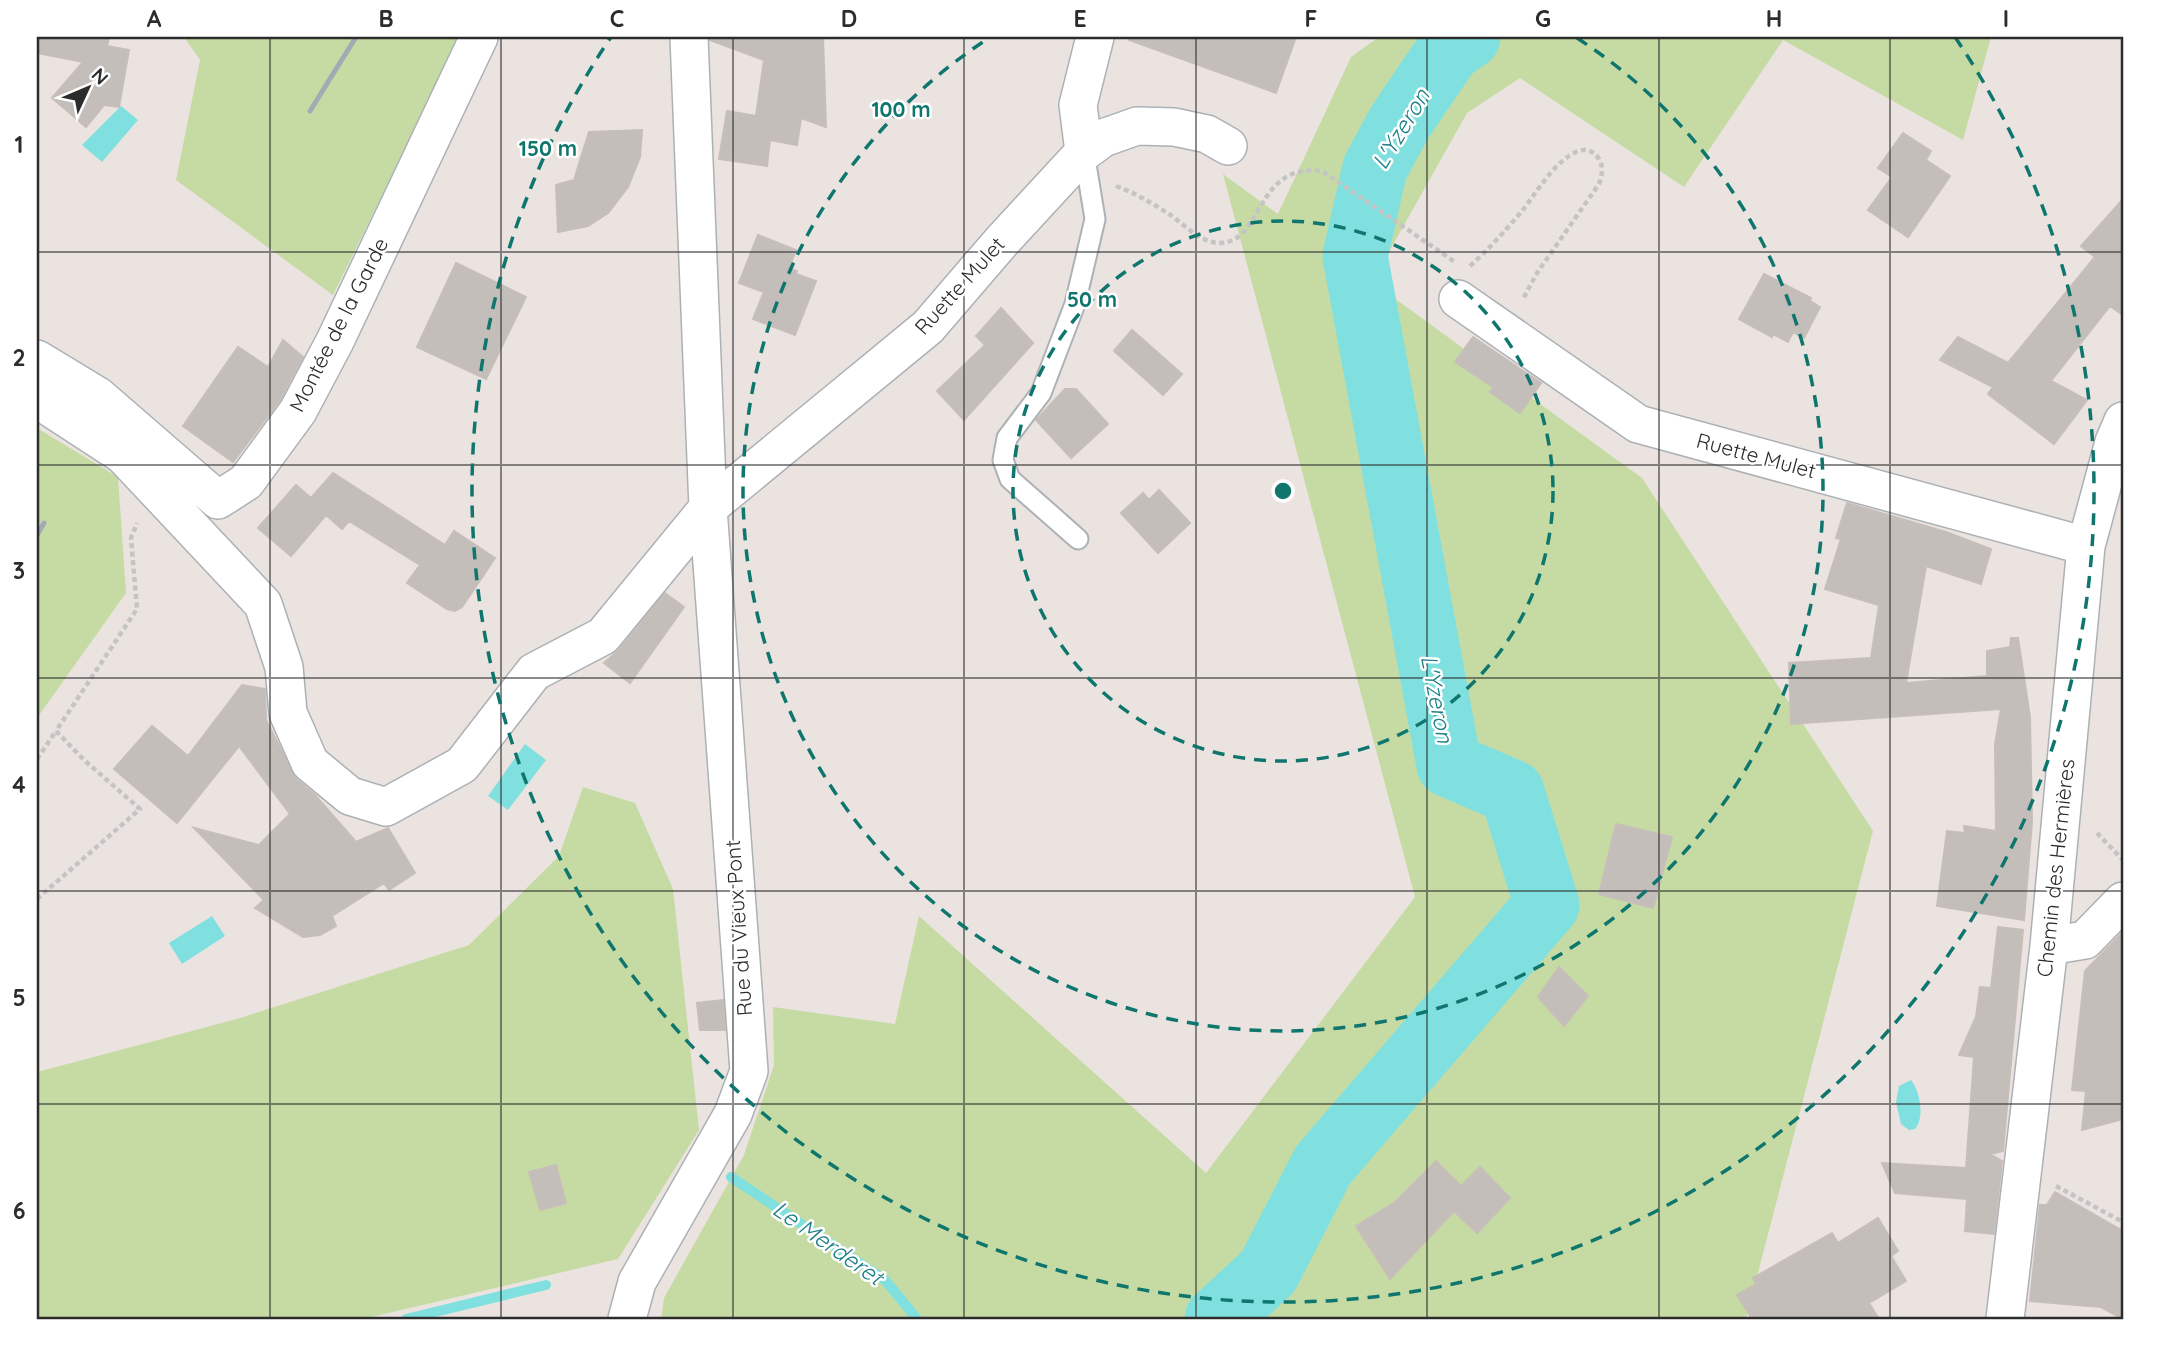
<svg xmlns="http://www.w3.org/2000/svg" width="2160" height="1356" font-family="Quicksand,sans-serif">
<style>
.green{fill:#c6dba3}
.water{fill:#80e0df}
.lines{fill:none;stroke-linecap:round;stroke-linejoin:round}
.stream{stroke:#80e0df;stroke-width:10}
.river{stroke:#80e0df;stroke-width:65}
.building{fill:#c4bebb;stroke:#c7beb9;stroke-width:2}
.lane-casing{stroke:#acb1b6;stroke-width:23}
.street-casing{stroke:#acb1b6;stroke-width:40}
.path{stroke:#c4c4c4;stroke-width:4.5;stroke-dasharray:5 3.5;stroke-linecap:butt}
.lane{stroke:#fff;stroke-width:19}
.street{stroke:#fff;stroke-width:37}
.rail{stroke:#a3aab3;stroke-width:5}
.grid{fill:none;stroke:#2c2c2c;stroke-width:2;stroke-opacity:0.55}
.ring{fill:none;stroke:#0f766e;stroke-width:3.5;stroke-dasharray:12 9}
.labels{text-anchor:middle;stroke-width:5;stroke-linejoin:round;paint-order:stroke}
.street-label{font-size:21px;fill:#2c2c2c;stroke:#fff}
.water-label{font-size:23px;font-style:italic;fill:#1d7f87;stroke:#fff}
.centre{fill:#0f766e;stroke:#fff;stroke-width:3.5}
.ring-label{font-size:21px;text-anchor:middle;font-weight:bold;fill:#0f766e;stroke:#fff;stroke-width:5;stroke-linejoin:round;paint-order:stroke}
.neatline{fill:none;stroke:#2c2c2c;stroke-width:2.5}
.grid-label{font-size:23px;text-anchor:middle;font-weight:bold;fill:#2c2c2c}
</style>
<rect width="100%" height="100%" fill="#ebe3e0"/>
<!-- green -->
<path class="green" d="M 184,37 L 460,37 L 333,295 L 176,180 L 200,60 Z
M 1379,37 L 1991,37 L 1963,140 L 1783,40 L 1684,187 L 1520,78 L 1467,113 L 1372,282 L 1642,478 L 1873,831 L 1746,1319 L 661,1319 L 664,1298 L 744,1155 L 774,1065 L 773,1007 L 895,1024 L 919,916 L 1206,1173 L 1415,897 L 1223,174 L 1278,214 L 1351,57 Z
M 37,428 L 118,477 L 126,593 L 37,718 Z
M 583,787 L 635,803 L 673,889 L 699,1130 L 618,1259 L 363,1319 L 37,1319 L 37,1072 L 237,1019 L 469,945 L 559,856 Z"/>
<!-- water -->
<path class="water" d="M 121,106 L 138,120 L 102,162 L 82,145 Z
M 525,744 L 546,760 L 508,810 L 488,796 Z
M 212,916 L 225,936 L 182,964 L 169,943 Z
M 1911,1080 C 1920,1091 1925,1118 1915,1129 L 1909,1130 L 1901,1124 L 1896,1102 L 1899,1086 Z"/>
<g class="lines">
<!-- stream -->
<path class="stream" d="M 731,1177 L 885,1280 L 917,1319
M 406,1319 L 546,1285"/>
<!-- river -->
<path class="river" d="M 1217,1319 L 1268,1272 L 1323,1165 L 1547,905 L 1512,792 L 1449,765 L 1355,256 L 1375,168 L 1400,122 L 1449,50 L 1468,37"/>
</g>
<!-- building -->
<path class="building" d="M 37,37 L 109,37 L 107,46 L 129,50 L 119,107 L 104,105 L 86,127 L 52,98 L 83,62 L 37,53 Z
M 710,37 L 823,37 L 826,127 L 801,118 L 797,145 L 770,140 L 767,166 L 719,159 L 727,111 L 756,116 L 764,60 L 710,40 Z
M 1130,37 L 1296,37 L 1276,93 L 1129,40 Z
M 642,130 L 640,157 L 628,187 L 608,213 L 588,226 L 558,232 L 556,185 L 574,180 L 589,132 Z
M 1903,133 L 1931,151 L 1926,160 L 1950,176 L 1908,237 L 1868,210 L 1892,177 L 1878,168 Z
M 2123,199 L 2123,315 L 2110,306 L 2051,381 L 2087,400 L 2054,444 L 1988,394 L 1993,387 L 1940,360 L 1958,337 L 2008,363 L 2095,257 L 2081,246 Z
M 758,235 L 796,250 L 789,268 L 797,271 L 796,274 L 816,281 L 795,335 L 753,319 L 764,292 L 739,283 Z
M 456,263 L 526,297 L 486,379 L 417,347 Z
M 1764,274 L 1811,298 L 1810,301 L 1820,307 L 1804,338 L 1793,332 L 1788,342 L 1773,334 L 1772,337 L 1739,319 Z
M 1001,308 L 1033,343 L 964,420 L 937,391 L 985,345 L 976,336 Z
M 1132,330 L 1182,374 L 1163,395 L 1114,351 Z
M 1473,337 L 1541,383 L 1520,413 L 1490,392 L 1493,387 L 1455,362 Z
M 283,340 L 303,357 L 280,400 L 233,462 L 183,426 L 238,347 L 268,367 Z
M 1065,389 L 1076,389 L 1108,424 L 1071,458 L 1036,420 Z
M 333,473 L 445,545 L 454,531 L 495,558 L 462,607 L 455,611 L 447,609 L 407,583 L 420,565 L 349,521 L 342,529 L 326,515 L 291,556 L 258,528 L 296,485 L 311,498 Z
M 1159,490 L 1190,523 L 1158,553 L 1121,513 L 1143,493 L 1149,500 Z
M 1847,503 L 1946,532 L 1991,549 L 1981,584 L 1926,566 L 1906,683 L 1987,676 L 1987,651 L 2010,647 L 2011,638 L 2018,638 L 2030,717 L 2032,822 L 2024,920 L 1937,906 L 1947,831 L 1965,833 L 1964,826 L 1996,831 L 1995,744 L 2001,709 L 1791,724 L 1789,663 L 1871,658 L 1879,605 L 1825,589 L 1841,539 L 1836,538 Z
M 665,593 L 684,607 L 630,683 L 604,663 L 619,650 Z
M 242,685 L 265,689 L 266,720 L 296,779 L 315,795 L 356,842 L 388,828 L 415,873 L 389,890 L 384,883 L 332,916 L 336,926 L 320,935 L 303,937 L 255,908 L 264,900 L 194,828 L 259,845 L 290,814 L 239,746 L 177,823 L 114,769 L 152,726 L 188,756 Z
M 1616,824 L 1672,837 L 1653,908 L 1599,894 Z
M 1998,927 L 2023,930 L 2003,1151 L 1990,1154 L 2002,1161 L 1994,1234 L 1965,1231 L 1967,1199 L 1895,1193 L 1882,1163 L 1966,1168 L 1974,1057 L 1959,1055 L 1976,1017 L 1980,987 L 1991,988 Z
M 2123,932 L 2123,1119 L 2082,1130 L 2086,1091 L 2072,1090 L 2085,971 Z
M 1559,967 L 1588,996 L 1564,1026 L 1538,997 Z
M 723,1000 L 725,1030 L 700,1030 L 697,1003 Z
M 1436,1161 L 1461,1186 L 1480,1167 L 1510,1198 L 1477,1233 L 1454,1211 L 1390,1279 L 1356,1226 L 1394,1203 Z
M 556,1165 L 566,1203 L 540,1210 L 529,1172 Z
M 2055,1192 L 2123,1231 L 2123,1319 L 2101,1307 L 2030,1301 L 2040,1205 L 2047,1205 Z
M 1878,1218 L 1898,1251 L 1891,1256 L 1906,1281 L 1869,1303 L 1879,1319 L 1752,1319 L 1737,1295 L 1756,1284 L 1753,1278 L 1832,1233 L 1838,1243 Z"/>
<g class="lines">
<!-- lane casing -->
<g class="lane-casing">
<path id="lane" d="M 1078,539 L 1010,479 L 1003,460 L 1007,438 L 1041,393 L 1075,304 L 1095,219 L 1084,152"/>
</g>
<!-- street casing -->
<g class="street-casing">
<path id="street" d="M 1084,152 L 1078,105 L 1095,37
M 1458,299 L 1638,424 L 2086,546
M 37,359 L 98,396 L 218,500 L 246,482 L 298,411 L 335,341 L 479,37
M 37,399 L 123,455 L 263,604 L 284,667 L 288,713 L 310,763 L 350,796 L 386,807 L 462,765 L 534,672 L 603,636 L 708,508 L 928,327 L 1001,242 L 1084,152 L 1103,138 L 1137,126 L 1174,127 L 1207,134 L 1228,146
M 2049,946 L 2085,940 L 2123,901
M 627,1319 L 637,1282 L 733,1114 L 749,1071 L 708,508 L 689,37
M 2005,1319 L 2049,946 L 2086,546 L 2114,442 L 2123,421"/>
</g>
<!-- path -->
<path class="path" d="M 1116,186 C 1135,193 1152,203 1169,214 C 1184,224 1200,243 1220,243 C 1264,242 1254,163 1322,171 L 1455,262
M 1470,266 C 1489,249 1506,230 1522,211 C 1536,193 1555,161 1576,152 C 1585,148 1593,150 1599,159 C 1604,168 1602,175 1599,184 L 1537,273 L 1523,299
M 37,759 L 56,731
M 2097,833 L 2123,860
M 37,899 L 140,809 L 84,760 L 56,731 L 137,609 L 131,538 L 137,523
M 2056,1186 L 2123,1222"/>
<!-- lane -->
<use href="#lane" class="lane"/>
<!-- street -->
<use href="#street" class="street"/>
<!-- rail -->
<path class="rail" d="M 310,111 L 356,37
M 37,535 L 44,523"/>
</g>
<!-- grid -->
<path class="grid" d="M 270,37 L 270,1319M 501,37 L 501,1319M 733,37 L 733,1319M 964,37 L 964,1319M 1196,37 L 1196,1319M 1427,37 L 1427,1319M 1659,37 L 1659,1319M 1890,37 L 1890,1319M 37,252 L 2123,252M 37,465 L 2123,465M 37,678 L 2123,678M 37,891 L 2123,891M 37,1104 L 2123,1104"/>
<!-- distance rings -->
<g class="ring">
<circle cx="1283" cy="491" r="270"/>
<path d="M1577 38A540 540 0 1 1 989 38"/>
<path d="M1955 37A811 811 0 1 1 611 37"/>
</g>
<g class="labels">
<!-- street labels -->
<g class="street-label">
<text transform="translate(960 286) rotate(-48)" y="7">Ruette Mulet</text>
<text transform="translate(339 325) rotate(-63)" y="7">Montée de la Garde</text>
<text transform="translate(1756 456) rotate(15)" y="7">Ruette Mulet</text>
<text transform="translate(2056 868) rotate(-84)" y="7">Chemin des Hermières</text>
<text transform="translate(739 928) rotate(-94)" y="7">Rue du Vieux Pont</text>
</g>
<!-- water labels -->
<g class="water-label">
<text transform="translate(1401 129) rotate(-59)" y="8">L'Yzeron</text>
<text transform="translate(1437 699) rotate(79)" y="8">L'Yzeron</text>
<text transform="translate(828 1243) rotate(35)" y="8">Le Merderet</text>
</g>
</g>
<circle cx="1283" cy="491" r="10" class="centre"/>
<g class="ring-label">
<text x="901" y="117">100 m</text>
<text x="548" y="156">150 m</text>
<text x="1092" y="307">50 m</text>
</g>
<!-- border -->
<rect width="2160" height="1356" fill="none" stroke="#ffffff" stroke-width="77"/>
<!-- north arrow -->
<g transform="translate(88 88) rotate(46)" stroke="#ffffff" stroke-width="5" paint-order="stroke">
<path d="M0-5L12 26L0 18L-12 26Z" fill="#2c2c2c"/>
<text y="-10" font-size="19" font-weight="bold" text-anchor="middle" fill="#2c2c2c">N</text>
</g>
<rect x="38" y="38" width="2084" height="1280" class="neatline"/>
<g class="grid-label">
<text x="154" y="27">A</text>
<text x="386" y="27">B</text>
<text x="617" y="27">C</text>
<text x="849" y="27">D</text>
<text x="1080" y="27">E</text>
<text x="1311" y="27">F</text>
<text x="1543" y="27">G</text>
<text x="1774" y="27">H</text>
<text x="2006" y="27">I</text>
<text x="19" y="153">1</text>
<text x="19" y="366">2</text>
<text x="19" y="579">3</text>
<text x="19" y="793">4</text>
<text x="19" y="1006">5</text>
<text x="19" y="1219">6</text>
</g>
</svg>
